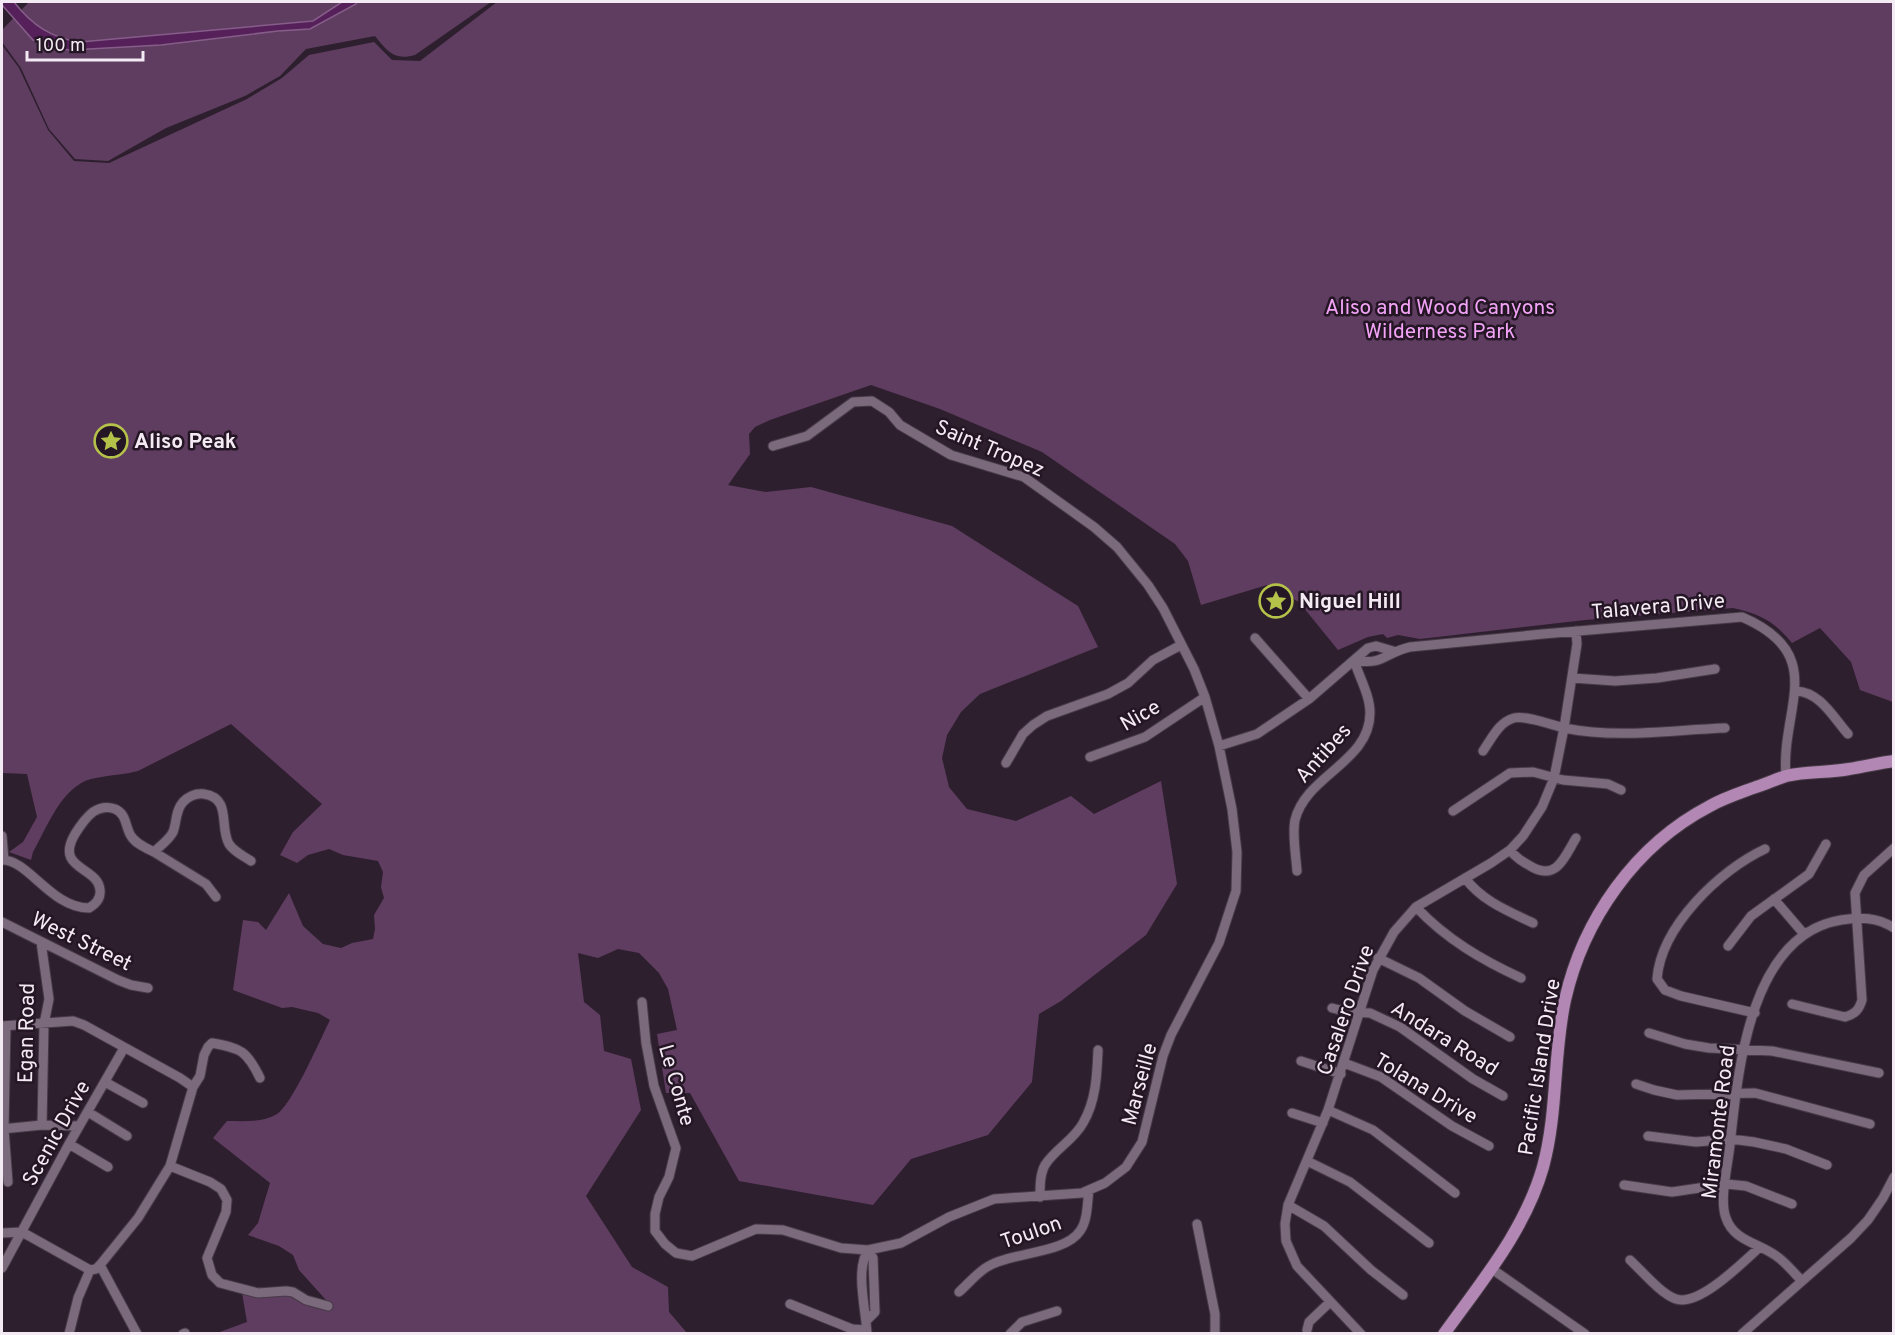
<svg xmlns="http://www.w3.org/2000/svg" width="1895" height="1335" font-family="Overpass,sans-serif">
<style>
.green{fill:#5f3d60}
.water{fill:#56215a;stroke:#855d88;stroke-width:1.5}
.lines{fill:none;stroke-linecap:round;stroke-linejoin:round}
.minor-casing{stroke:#473a47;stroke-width:11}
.major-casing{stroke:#473a47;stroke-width:14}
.minor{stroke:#7b6a7b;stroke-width:9}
.major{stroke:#b287b3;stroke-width:12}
.labels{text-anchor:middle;stroke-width:5;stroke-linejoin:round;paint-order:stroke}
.park-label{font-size:21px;fill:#f2a3f6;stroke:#241624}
.poi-label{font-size:21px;font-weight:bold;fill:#f4eaf4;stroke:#241624;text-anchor:start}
.street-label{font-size:21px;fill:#f4eaf4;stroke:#241624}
</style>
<rect width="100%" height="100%" fill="#2e1f2e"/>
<!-- green -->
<path class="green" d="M 29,2 L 491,2 L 415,55 C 394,61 387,51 375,36 L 306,49 L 280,76 L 245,96 L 166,128 L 108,161 L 75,159 L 49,129 L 21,68 L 2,42 L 2,30 Z
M 497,2 L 1893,2 L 1893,702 L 1860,690 L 1851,662 L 1820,628 L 1792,643 C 1774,621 1760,614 1733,608 L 1585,620 L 1420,639 L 1398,635 L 1387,638 L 1383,634 L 1368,637 L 1338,650 L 1299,602 L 1267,585 L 1201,605 L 1188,561 L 1175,544 L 1042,452 L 940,409 L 871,385 L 770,420 L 755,427 L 749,434 L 750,454 L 728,485 L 766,492 L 811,487 L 952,526 L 1078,606 L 1098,647 L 980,694 L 961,712 L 947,735 L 942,758 L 949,787 L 967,809 L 1016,821 L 1071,796 L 1094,814 L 1161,781 L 1177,884 L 1146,935 L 1061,1001 L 1039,1014 L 1032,1082 L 988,1135 L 911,1159 L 873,1205 L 739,1181 L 690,1093 L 666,1093 L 657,1034 L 677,1030 L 668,989 L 659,973 L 639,953 L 618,949 L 598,958 L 578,953 L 584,1002 L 600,1015 L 604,1051 L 631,1059 L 641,1110 L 586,1196 L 632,1267 L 668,1287 L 669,1312 L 687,1333 L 217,1333 L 247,1322 L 241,1287 L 282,1288 L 319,1304 L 326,1300 L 299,1270 L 293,1255 L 279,1246 L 248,1235 L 258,1223 L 270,1183 L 213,1138 L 227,1121 C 243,1121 262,1123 277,1114 C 292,1105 321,1038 330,1020 L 318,1013 L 292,1007 L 282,1008 L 233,990 L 243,920 L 258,922 L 266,930 L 289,893 L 303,926 L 323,944 L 341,948 L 352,943 L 373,939 L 375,929 L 374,915 L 384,898 L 381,887 L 383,872 L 378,861 L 343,855 L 329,849 L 308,855 L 297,863 L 280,855 L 293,832 L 322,804 L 231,724 L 138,771 C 123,775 107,775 91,779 C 61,787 47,828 33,852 L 31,860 L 9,852 L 23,842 L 37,817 L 27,774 L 2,773 L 2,45 L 19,68 L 48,130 L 74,161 L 109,163 L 247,99 L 282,78 L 309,55 L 374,42 L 392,60 L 420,61 Z"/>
<!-- water -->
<path class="water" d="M 2,2 L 14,2 C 32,25 51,38 80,42 L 313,21 L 342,2 L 357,2 L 356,4 L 310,29 L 278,31 L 161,45 L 71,50 L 52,48 L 33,40 L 2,5 Z"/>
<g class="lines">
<!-- minor casing -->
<g class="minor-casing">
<path id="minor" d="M 1255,638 L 1309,699
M 1354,660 C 1383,666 1384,653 1410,647 L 1543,634 L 1742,617 C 1830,655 1780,709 1786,776
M 1572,678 L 1615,681 L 1657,678 L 1715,669
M 1796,691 C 1820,692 1833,717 1848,734
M 1219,746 L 1257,734 L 1309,699 L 1368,648 L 1376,646 L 1393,651
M 1483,751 C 1492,738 1499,722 1514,718 C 1526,715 1552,725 1564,728 C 1618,739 1671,730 1725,728
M 1090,757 L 1145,737 L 1205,697
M 1006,763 L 1023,734 L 1033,725 L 1047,716 L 1108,694 L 1128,683 L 1153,660 L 1181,645
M 1453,811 L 1510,773 L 1533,772 L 1563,780 L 1608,784 L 1621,790
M 2,836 L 4,860
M 1510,850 C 1516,858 1523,862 1532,867 C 1557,881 1565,856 1576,838
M 154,852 L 206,884 L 216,897
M 2,860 C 28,859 51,908 89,908 C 96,904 101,898 100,890 C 98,866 54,870 75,834 C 80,826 85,818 93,812 C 99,808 107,806 115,809 C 127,814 125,827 131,836 C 136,844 146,848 154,852 C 160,846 169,840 173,832 C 177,822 175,811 183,802 C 189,796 196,793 204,794 C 232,798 219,827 229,844 C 234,852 244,856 251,861
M 1297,871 C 1296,857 1292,833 1295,820 C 1306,775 1370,762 1370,713 C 1370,695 1359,677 1354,660
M 1465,878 C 1482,901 1508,911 1533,923
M 1774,899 L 1804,934
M 1416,907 C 1446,939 1482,960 1521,978
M 2,922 L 118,980 L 131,985 L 148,988
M 41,942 L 49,999 L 44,1024 L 42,1125
M 1728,946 L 1751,916 L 1809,874 L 1826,844
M 1378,958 L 1419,978 L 1465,1011 L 1510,1037
M 642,1002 L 646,1043 L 654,1086 L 676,1148 L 669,1177 L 659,1197 L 655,1214 L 655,1231 L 665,1244 L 676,1253 L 692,1256 L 756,1229 L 783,1230 L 841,1248 L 868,1250 L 901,1243 L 949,1217 L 994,1199 L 1082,1193 L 1105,1183 L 1126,1167 L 1142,1142 L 1163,1056 L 1171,1035 L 1219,943 L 1236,891 L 1237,852 L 1232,809 L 1219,746 L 1205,697 L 1194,669 L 1163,608 L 1148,585 L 1117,547 L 1094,527 L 1024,477 L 951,455 L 900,425 L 889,412 L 872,401 L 853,402 L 807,436 L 773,446
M 1792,1004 L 1845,1017 C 1855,1014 1859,1010 1862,1000 L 1855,893 L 1864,875 L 1894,848
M 1332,1008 L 1348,1012 L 1370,1013 L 1400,1027 L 1473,1079 L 1503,1096
M 1755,1013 L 1681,996 L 1665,990 L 1657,979 C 1661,926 1720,870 1765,849
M 2,1026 L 73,1021 L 84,1025 L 180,1078 L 193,1087
M 6,1026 L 4,1129 L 8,1182
M 1649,1033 L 1685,1044 L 1709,1048 L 1772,1051 L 1879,1073
M 1301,1061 L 1341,1074
M 1344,1063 L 1381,1077 L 1452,1126 L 1489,1146
M 105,1082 L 143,1103
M 1636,1084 L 1654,1090 L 1677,1095 L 1755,1093 L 1870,1124
M 1328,1110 L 1373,1130 L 1455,1193
M 88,1112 L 127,1136
M 1292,1113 L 1323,1123
M 2,1129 L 42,1125 L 79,1126
M 1648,1136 L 1696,1142 L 1731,1139 L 1754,1142 L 1786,1149 L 1827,1165
M 69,1144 L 108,1167
M 1307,1161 L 1350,1182 L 1429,1243
M 170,1166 L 210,1182 L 221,1189 L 227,1200 L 226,1212 L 207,1258 L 212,1275 L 220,1283 L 258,1293 L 286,1291 L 293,1292 L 306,1300 L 328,1306
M 1624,1185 L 1672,1192 L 1726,1184 L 1746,1186 L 1792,1204
M 1040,1197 C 1040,1186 1040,1174 1045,1165 C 1055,1149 1074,1140 1083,1123 C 1096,1101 1097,1075 1098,1050
M 1288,1205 L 1324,1226 L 1371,1270 L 1403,1295
M 1197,1224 L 1215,1314 L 1215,1334
M 2,1233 L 22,1232 L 90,1270
M 1630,1260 C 1642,1271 1661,1294 1676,1299 C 1699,1307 1743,1262 1760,1247
M 100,1265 L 137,1334
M 2,1268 L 69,1144 L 124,1048
M 1492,1269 L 1585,1334
M 1801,1280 C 1794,1273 1787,1264 1779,1258 C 1761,1243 1734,1242 1726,1218 C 1719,1200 1728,1165 1730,1145 C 1738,1072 1749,935 1841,920 C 1860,917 1877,917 1894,928
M 959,1292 C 968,1284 977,1273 987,1267 C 1010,1252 1065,1254 1080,1231 C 1088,1220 1087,1203 1089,1190
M 790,1304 L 852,1329 L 866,1330
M 867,1320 L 875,1312 L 873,1258 L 868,1250
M 1307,1330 L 1309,1322 L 1330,1302
M 69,1334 L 78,1298 L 90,1270 L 96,1269 L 100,1265 L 138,1218 L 170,1166 L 193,1087 L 200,1076 L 204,1055 L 208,1047 L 212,1043 C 241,1048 247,1051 260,1078
M 183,1334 L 185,1333
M 867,1334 C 866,1310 855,1270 868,1250
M 1010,1334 L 1022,1322 L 1057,1311
M 1361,1334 L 1297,1266 L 1286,1241 L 1285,1224 L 1288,1205 L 1328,1110 L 1373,970 L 1394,932 L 1416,907 L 1491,863 L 1510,850 L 1523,836 L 1542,807 L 1554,778 L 1564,728 L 1577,644 L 1576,631
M 1742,1334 L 1851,1238 L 1868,1220 L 1883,1198 L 1894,1177"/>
</g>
<!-- major casing -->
<g class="major-casing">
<path id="major" d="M 1444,1334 C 1482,1281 1525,1230 1543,1167 C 1558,1112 1553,1055 1565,1000 C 1583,920 1635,845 1710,806 C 1724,798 1740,793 1756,787 C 1766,784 1776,779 1786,776 C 1806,771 1828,773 1849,769 C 1864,767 1878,763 1894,761"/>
</g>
<!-- minor -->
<use href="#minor" class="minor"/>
<!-- major -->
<use href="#major" class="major"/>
</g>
<!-- icons -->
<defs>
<g id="sight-ring" transform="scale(1.725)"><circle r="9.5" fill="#241624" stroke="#b5c24a" stroke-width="1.5"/><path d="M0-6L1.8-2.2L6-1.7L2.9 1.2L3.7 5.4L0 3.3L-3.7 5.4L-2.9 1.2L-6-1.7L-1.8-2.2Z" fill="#b5c24a"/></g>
</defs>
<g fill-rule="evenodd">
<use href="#sight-ring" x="111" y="441"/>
<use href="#sight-ring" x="1276" y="601"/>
</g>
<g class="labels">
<!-- park labels -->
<g class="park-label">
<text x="1440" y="314">Aliso and Wood Canyons<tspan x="1440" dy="24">Wilderness Park</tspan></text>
</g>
<!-- poi labels -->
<g class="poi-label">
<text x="134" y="448">Aliso Peak</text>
<text x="1299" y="608">Niguel Hill</text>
</g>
<!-- street labels -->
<g class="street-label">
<text transform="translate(990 448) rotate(23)" y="7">Saint Tropez</text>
<text transform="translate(1658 606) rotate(-5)" y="7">Talavera Drive</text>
<text transform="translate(1140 715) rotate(-30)" y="7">Nice</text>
<text transform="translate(1323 753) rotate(-48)" y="7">Antibes</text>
<text transform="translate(82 941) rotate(26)" y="7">West Street</text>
<text transform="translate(1345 1010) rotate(-71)" y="7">Casalero Drive</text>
<text transform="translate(26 1033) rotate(-89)" y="7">Egan Road</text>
<text transform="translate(1445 1038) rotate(32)" y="7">Andara Road</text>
<text transform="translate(1539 1067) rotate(-81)" y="7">Pacific Island Drive</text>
<text transform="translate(1139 1084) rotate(-75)" y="7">Marseille</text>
<text transform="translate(677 1085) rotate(74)" y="7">Le Conte</text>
<text transform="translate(1426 1088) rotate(31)" y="7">Tolana Drive</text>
<text transform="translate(1718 1122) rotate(-83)" y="7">Miramonte Road</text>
<text transform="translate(56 1133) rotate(-61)" y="7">Scenic Drive</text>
<text transform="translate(1031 1232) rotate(-19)" y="7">Toulon</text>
</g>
</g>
<!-- border -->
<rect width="1895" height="1335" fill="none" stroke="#f4eaf4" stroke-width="6"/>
<!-- scale -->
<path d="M27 51v9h116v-9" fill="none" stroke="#f4eaf4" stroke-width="3"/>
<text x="36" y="51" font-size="18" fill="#f4eaf4" stroke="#241624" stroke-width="4.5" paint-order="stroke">100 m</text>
</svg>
